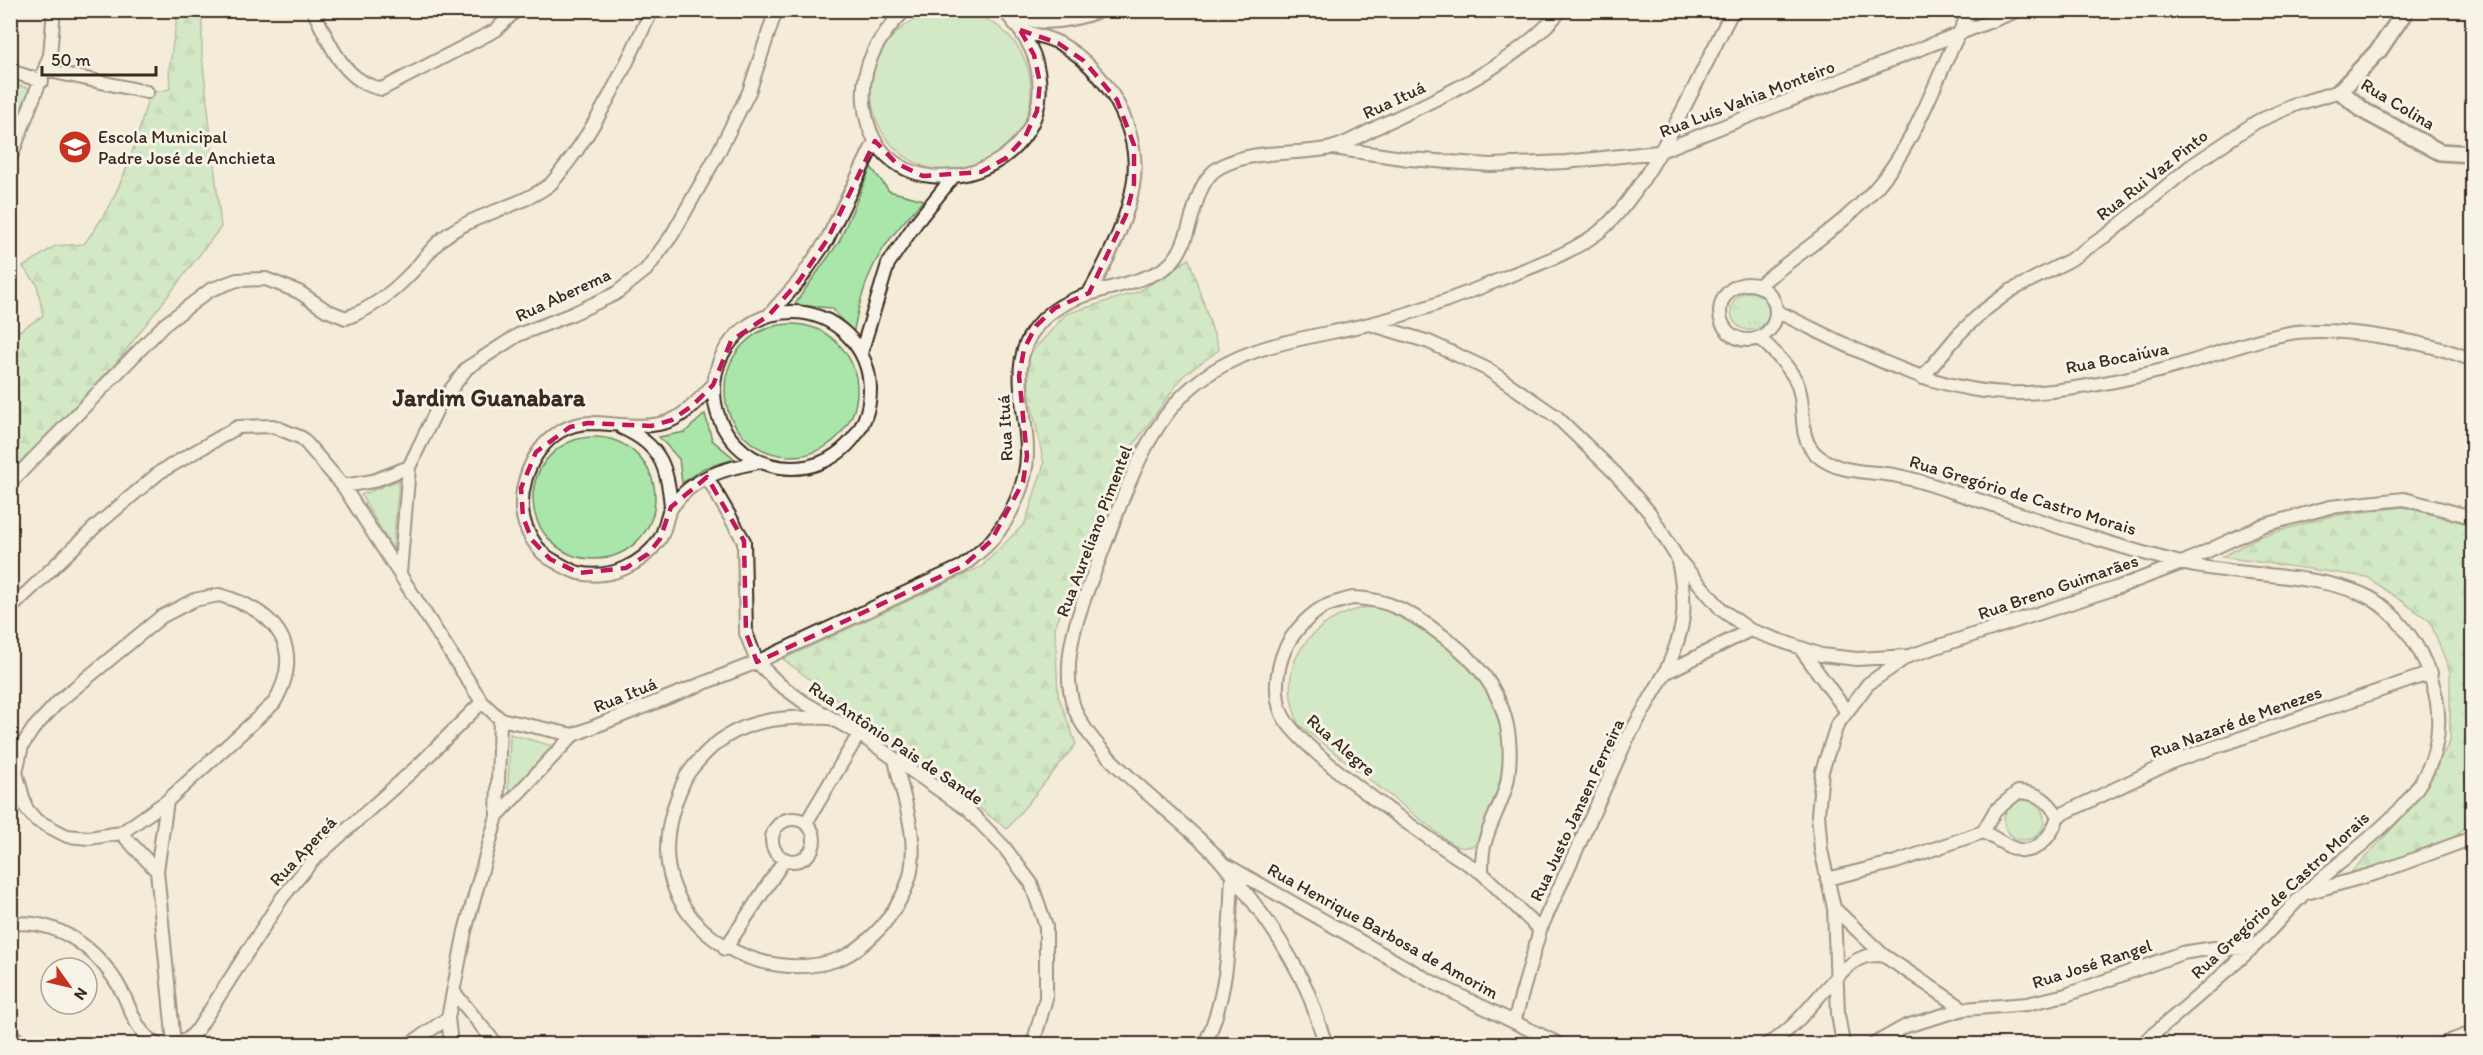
<svg xmlns="http://www.w3.org/2000/svg" width="2483" height="1055" font-family="Itim,sans-serif">
<style>
.grass{fill:url(#grass-tufts);stroke:#728864;stroke-width:1.5}
.forest{fill:url(#forest-firs);stroke:#728864;stroke-width:1.5}
.park{fill:#aae5aa;stroke:#728864;stroke-width:1.5}
.lines{fill:none;stroke-linecap:round;stroke-linejoin:round}
.minor-casing{stroke:#3b2a1e;stroke-width:16}
.tertiary-casing{stroke:#3b2a1e;stroke-width:20}
.minor{stroke:#f7f3e8;stroke-width:12}
.tertiary{stroke:#f7f3e8;stroke-width:15}
.marked{fill:none;stroke:#c2185b;stroke-width:4.5;stroke-dasharray:12 8;stroke-linejoin:round}
.labels{text-anchor:middle;stroke-width:6;stroke-linejoin:round;paint-order:stroke}
.street-label{font-size:18px;fill:#3b2a1e;stroke:#f7f3e8}
.poi-label{font-size:18px;fill:#3b2a1e;stroke:#f7f3e8;text-anchor:start}
.district-label{font-size:24px;font-weight:bold;fill:#3b2a1e;stroke:#f7f3e8}
</style>
<defs>
<pattern id="grass-tufts" width="24" height="20" patternUnits="userSpaceOnUse" patternTransform="scale(1.5)"><rect width="24" height="20" fill="#aae5aa"/><path d="M3 7l-1-3M5 7V3M7 7l1-3M15 17l-1-3M17 17v-4M19 17l1-3" fill="none" stroke="#93c592"/></pattern>
<pattern id="forest-firs" width="22" height="20" patternUnits="userSpaceOnUse" patternTransform="scale(1.5)"><rect width="22" height="20" fill="#aae5aa"/><path d="M5 1l3.5 6h-7zM16 11l3.5 6h-7z" fill="#93c592"/></pattern>
</defs>
<rect width="100%" height="100%" fill="#f4ebd9"/>
<filter id="ink" filterUnits="userSpaceOnUse"><feTurbulence type="fractalNoise" baseFrequency=".0167" numOctaves="2"/><feDisplacementMap in="SourceGraphic" scale="12" xChannelSelector="R" yChannelSelector="G"/><feConvolveMatrix kernelMatrix="1 2 1 2 8 2 1 2 1" color-interpolation-filters="sRGB"/></filter>
<g filter="url(#ink)">
<!-- grass -->
<path class="grass" d="M1731 311a19 19 0 1 1 38 0a19 19 0 1 1-38 0Z"/>
<!-- forest -->
<path class="forest" d="M 178,11 L 202,11 L 202,55 L 221,227 L 116,363 L 11,477 L 11,336 L 43,316 L 37,284 L 23,267 L 55,246 L 84,244 C 119,200 136,148 149,93 L 170,89 L 169,69 Z
M 1189,259 L 1219,350 L 1183,376 L 1119,465 L 1055,627 L 1058,695 L 1076,744 L 1007,829 L 783,659 L 981,567 L 1025,523 L 1044,464 L 1029,393 L 1028,356 L 1066,314 L 1140,291 Z
M 2403,507 L 2472,525 L 2472,821 L 2455,837 L 2345,879 L 2410,809 L 2450,742 L 2450,672 L 2430,621 L 2367,577 L 2222,557 L 2258,537 L 2331,516 Z"/>
<!-- park -->
<path class="park" d="M871 91a80 80 0 1 1 160 0a80 80 0 1 1-160 0Z
M 11,83 L 30,89 L 14,125 L 11,124 Z
M 871,167 L 889,191 L 924,200 C 880,245 864,272 853,335 L 832,308 L 794,305 L 839,242 Z
M725 390a66 66 0 1 1 132 0a66 66 0 1 1-132 0Z
M 705,414 L 712,440 L 735,459 L 704,468 L 682,483 L 679,459 L 659,437 L 685,432 Z
M533 498a61 61 0 1 1 122 0a61 61 0 1 1-122 0Z
M 399,480 L 393,550 L 361,495 Z
M 1367,607 C 1401,610 1413,620 1439,641 C 1463,661 1486,679 1496,710 C 1503,730 1507,757 1502,778 C 1499,790 1483,839 1474,845 C 1466,849 1459,848 1452,844 L 1298,724 C 1296,716 1292,706 1291,697 C 1285,648 1323,616 1367,607 Z
M 510,734 L 552,746 L 514,791 L 508,789 Z
M2004 820a20 20 0 1 1 40 0a20 20 0 1 1-40 0Z"/>
<g class="lines">
<!-- minor casing -->
<g class="minor-casing">
<path id="minor" d="M 313,10 C 329,42 343,82 382,89 L 496,30 L 516,10
M 905,10 C 879,36 861,64 864,102 C 874,230 1075,180 1034,56 C 1029,41 1017,26 1007,14
M 1005,12 C 1035,28 1071,22 1102,10
M 1020,30 C 1032,34 1047,37 1059,43 C 1107,69 1143,132 1133,186 C 1126,224 1108,260 1089,293
M 45,70 L 147,92
M 10,71 L 42,81
M 1333,148 L 1409,159 L 1491,165 L 1566,162 L 1658,152 L 2019,10
M 10,159 L 50,55 L 54,10
M1720 312a28 28 0 1 1 56 0a28 28 0 1 1-56 0Z
M 1758,286 C 1802,250 1854,219 1888,173 C 1924,124 1941,63 1971,10
M 1776,311 C 1850,346 1922,389 2006,393 C 2049,395 2116,382 2159,371 C 2203,360 2244,341 2290,333 C 2337,326 2429,341 2472,360
M714 390a78 78 0 1 1 156 0a78 78 0 1 1-156 0Z
M 769,315 L 799,281 L 827,240 L 875,141
M 1370,324 L 1429,342 L 1487,369 L 1557,417 L 1615,473 L 1649,512 L 1678,559 L 1722,610 L 1750,630 L 1821,655 L 1857,659 L 1909,656 L 2116,588 L 2182,563 L 2261,526 L 2330,507 L 2404,499 L 2472,517
M 1760,338 C 1774,352 1789,366 1797,383 C 1808,408 1795,437 1818,456 C 1838,473 1868,471 1893,475 C 1910,478 1927,483 1944,489 C 2023,514 2101,543 2181,563 C 2238,577 2309,572 2362,594 C 2387,604 2409,631 2421,654 C 2436,685 2443,715 2435,749 C 2421,809 2348,852 2305,893 C 2286,911 2270,932 2251,949 C 2216,982 2178,1013 2142,1044
M 861,353 L 888,264 L 916,223 L 953,177
M 1922,378 L 1959,334 L 1982,312 L 2010,291 L 2070,260 L 2111,232 L 2191,166 L 2256,122 L 2297,104 L 2340,91
M 713,385 C 701,397 688,413 672,420 C 646,431 617,423 590,423 C 546,424 520,469 522,509 C 523,528 537,553 554,561 C 562,565 571,571 579,573 C 609,580 642,565 659,540 C 666,531 665,516 672,507 C 692,477 726,468 759,462
M 622,428 C 661,445 668,468 671,507
M 707,477 L 744,541 L 746,633 L 757,662 L 779,684 L 805,703 L 859,734 L 968,810 L 1004,847 L 1031,883 L 1046,926 L 1046,998 L 1033,1044
M 10,483 L 164,325 L 210,290 L 237,280 L 266,279 L 299,292 L 326,310 L 346,318 C 370,309 391,294 409,275 C 421,264 430,249 443,238 C 475,213 515,209 548,186 C 555,181 560,172 566,165 C 602,118 626,64 652,10
M 343,486 L 373,481 L 409,467
M 400,573 L 409,467 L 439,405 L 467,368 L 518,335 L 572,314 L 615,294 L 646,270 L 672,235 L 717,155 L 749,92 L 776,10
M 219,595 C 274,610 307,646 274,703 L 167,801 L 121,833 L 89,838 L 67,836 L 36,820 L 26,808 L 16,772 L 22,746 L 33,729 L 59,701 L 161,617 L 194,600 Z
M 1352,598 C 1388,598 1415,615 1443,636 C 1491,671 1517,715 1508,777 C 1505,800 1489,822 1484,846 C 1482,854 1482,864 1482,873 C 1442,848 1299,752 1282,714 C 1274,695 1276,676 1282,657 C 1288,638 1305,618 1322,608 C 1330,603 1343,601 1352,598 Z
M 10,609 L 96,526 L 160,472 L 238,427 L 273,426 L 302,438 L 343,486 L 482,702 L 500,719 L 573,735
M 1800,648 L 1847,712
M 1908,656 L 1868,684 L 1837,725 L 1822,771 L 1818,814 L 1821,850 L 1834,908 L 1883,955 L 1964,1009 L 2027,1004 L 2066,995 L 2182,953 L 2214,948 L 2252,949
M 1665,673 C 1685,629 1688,608 1678,561
M 828,718 C 778,716 735,719 700,759 C 694,766 687,773 684,781 C 674,804 667,825 667,850 C 668,935 765,986 839,959 C 855,953 871,938 882,926 C 895,910 907,892 911,871 C 918,833 902,796 895,759
M 167,801 L 157,871 L 174,1044
M 497,816 L 500,719
M772 840a21 21 0 1 1 42 0a21 21 0 1 1-42 0Z
M 806,823 L 859,734
M 1983,832 C 1994,837 2003,844 2013,848 C 2036,858 2053,834 2058,816 L 2174,761 L 2431,673
M 121,833 L 157,871
M 1228,866 L 1430,981 L 1559,1044
M 1482,873 L 1540,930
M 1827,879 L 1896,862 L 1983,832 L 1995,811 L 2018,792 C 2038,793 2047,799 2058,816
M 2310,892 L 2377,873 L 2472,838
M 1834,908 L 1838,1014 L 1843,1044
M 10,924 C 58,918 100,950 122,992 C 133,1013 135,1030 156,1044
M 725,949 L 785,859
M 453,991 L 496,1044
M 1514,1022 L 1540,930 L 1627,739 L 1665,673 L 1750,630
M 10,1032 L 21,1044
M 175,1044 L 188,1039 L 198,1029 L 282,898 L 313,860 L 420,764 L 482,702
M 410,1044 L 448,1018
M 451,1044 L 448,1018 L 465,931 L 497,816 L 573,735 L 757,662 L 963,566 C 972,558 983,550 991,541 C 1010,519 1027,484 1027,454 C 1028,412 1006,362 1037,326 C 1068,288 1120,292 1160,271 C 1198,252 1186,185 1220,167 C 1255,148 1294,156 1331,148 C 1347,144 1363,134 1377,127 C 1438,99 1518,63 1561,10
M 1205,1044 C 1230,990 1229,935 1232,876
M 1326,1044 C 1319,1026 1314,1006 1306,988 C 1286,944 1255,903 1224,865 C 1187,819 1089,758 1073,704 C 1058,651 1086,595 1104,547 C 1125,492 1147,425 1193,386 C 1241,344 1306,339 1365,325 C 1413,314 1461,296 1506,277 C 1538,264 1570,254 1599,232 C 1650,191 1701,71 1733,10
M 1767,1044 C 1804,1027 1833,967 1864,957 C 1869,955 1877,955 1883,955
M 1874,1044 L 1906,1026 L 1964,1009
M 2442,1044 L 2472,1033"/>
</g>
<!-- tertiary casing -->
<g class="tertiary-casing">
<path id="tertiary" d="M 2406,10 L 2379,50 L 2340,91 L 2364,111 L 2440,152 L 2472,154"/>
</g>
<!-- minor -->
<use href="#minor" class="minor"/>
<!-- tertiary -->
<use href="#tertiary" class="tertiary"/>
</g>
</g>
<!-- marked area -->
<path d="M0 0H2483V1055H0ZM 1020,30 L 1058,43 L 1084,61 L 1117,100 L 1134,145 L 1134,184 L 1126,215 L 1089,293 L 1055,308 L 1036,326 L 1024,349 L 1019,376 L 1027,456 L 1023,482 L 991,541 L 963,566 L 757,662 L 746,633 L 744,541 L 707,477 L 671,507 L 660,539 L 648,554 L 626,568 L 579,573 L 550,559 L 532,540 L 523,517 L 521,488 L 536,452 L 570,427 L 588,423 L 651,426 L 672,420 L 693,405 L 713,385 L 731,341 L 769,315 L 799,281 L 827,240 L 875,141 L 896,163 L 923,176 L 981,172 L 1006,158 L 1025,137 L 1037,111 L 1040,83 L 1034,55 Z" fill="#f4ebd9" fill-opacity=".55" fill-rule="evenodd"/>
<path class="marked" d="M 1020,30 L 1058,43 L 1084,61 L 1117,100 L 1134,145 L 1134,184 L 1126,215 L 1089,293 L 1055,308 L 1036,326 L 1024,349 L 1019,376 L 1027,456 L 1023,482 L 991,541 L 963,566 L 757,662 L 746,633 L 744,541 L 707,477 L 671,507 L 660,539 L 648,554 L 626,568 L 579,573 L 550,559 L 532,540 L 523,517 L 521,488 L 536,452 L 570,427 L 588,423 L 651,426 L 672,420 L 693,405 L 713,385 L 731,341 L 769,315 L 799,281 L 827,240 L 875,141 L 896,163 L 923,176 L 981,172 L 1006,158 L 1025,137 L 1037,111 L 1040,83 L 1034,55 Z"/>
<!-- icons -->
<defs>
<g id="school-disc" transform="scale(1.725)"><circle r="9.5" fill="#c8321e" stroke="#f7f3e8"/><path d="M0-5L7-2L0 1L-7-2ZM-4 1L0 2.5L4 1V4Q0 6-4 4Z" fill="#fff"/></g>
</defs>
<g fill-rule="evenodd">
<use href="#school-disc" x="75" y="147"/>
</g>
<g class="labels">
<!-- street labels -->
<g class="street-label">
<text transform="translate(1747 99) rotate(-21)" y="6">Rua Luís Vahia Monteiro</text>
<text transform="translate(1394 100) rotate(-25)" y="6">Rua Ituá</text>
<text transform="translate(2398 104) rotate(31)" y="6">Rua Colina</text>
<text transform="translate(2152 175) rotate(-38)" y="6">Rua Rui Vaz Pinto</text>
<text transform="translate(563 295) rotate(-25)" y="6">Rua Aberema</text>
<text transform="translate(2117 358) rotate(-11)" y="6">Rua Bocaiúva</text>
<text transform="translate(1005 428) rotate(-93)" y="6">Rua Ituá</text>
<text transform="translate(2023 495) rotate(17)" y="6">Rua Gregório de Castro Morais</text>
<text transform="translate(1094 531) rotate(-69)" y="6">Rua Aureliano Pimentel</text>
<text transform="translate(2058 587) rotate(-19)" y="6">Rua Breno Guimarães</text>
<text transform="translate(625 695) rotate(-22)" y="6">Rua Ituá</text>
<text transform="translate(2236 722) rotate(-20)" y="6">Rua Nazaré de Menezes</text>
<text transform="translate(896 743) rotate(34)" y="6">Rua Antônio Pais de Sande</text>
<text transform="translate(1341 745) rotate(41)" y="6">Rua Alegre</text>
<text transform="translate(1577 810) rotate(-65)" y="6">Rua Justo Jansen Ferreira</text>
<text transform="translate(303 851) rotate(-47)" y="6">Rua Apereá</text>
<text transform="translate(2280 895) rotate(-43)" y="6">Rua Gregório de Castro Morais</text>
<text transform="translate(1383 931) rotate(29)" y="6">Rua Henrique Barbosa de Amorim</text>
<text transform="translate(2092 964) rotate(-18)" y="6">Rua José Rangel</text>
</g>
<!-- poi labels -->
<g class="poi-label">
<text x="98" y="143">Escola Municipal<tspan x="98" dy="21">Padre José de Anchieta</tspan></text>
</g>
<!-- district labels -->
<g class="district-label">
<text x="489" y="406">Jardim Guanabara</text>
</g>
</g>
<!-- margin -->
<rect width="2483" height="1055" fill="none" stroke="#f7f3e8" stroke-width="36"/>
<rect x="18" y="18" width="2447" height="1019" fill="none" stroke="#3b2a1e" stroke-width="2" filter="url(#ink)"/>
<!-- north arrow -->
<g transform="translate(69 986) rotate(124)"><circle r="28" fill="#f7f3e8" stroke="#aca397" stroke-width="1.5"/>
<path d="M0-4.5L10 22L0 15L-10 22Z" fill="#c8321e"/>
<text y="-9" font-size="16" font-weight="bold" text-anchor="middle" fill="#3b2a1e">N</text>
</g>
<!-- scale -->
<path d="M42 66v9h114v-9" fill="none" stroke="#3b2a1e" stroke-width="3"/>
<text x="51" y="66" font-size="18" fill="#3b2a1e" stroke="#f7f3e8" stroke-width="4.5" paint-order="stroke">50 m</text>
</svg>
